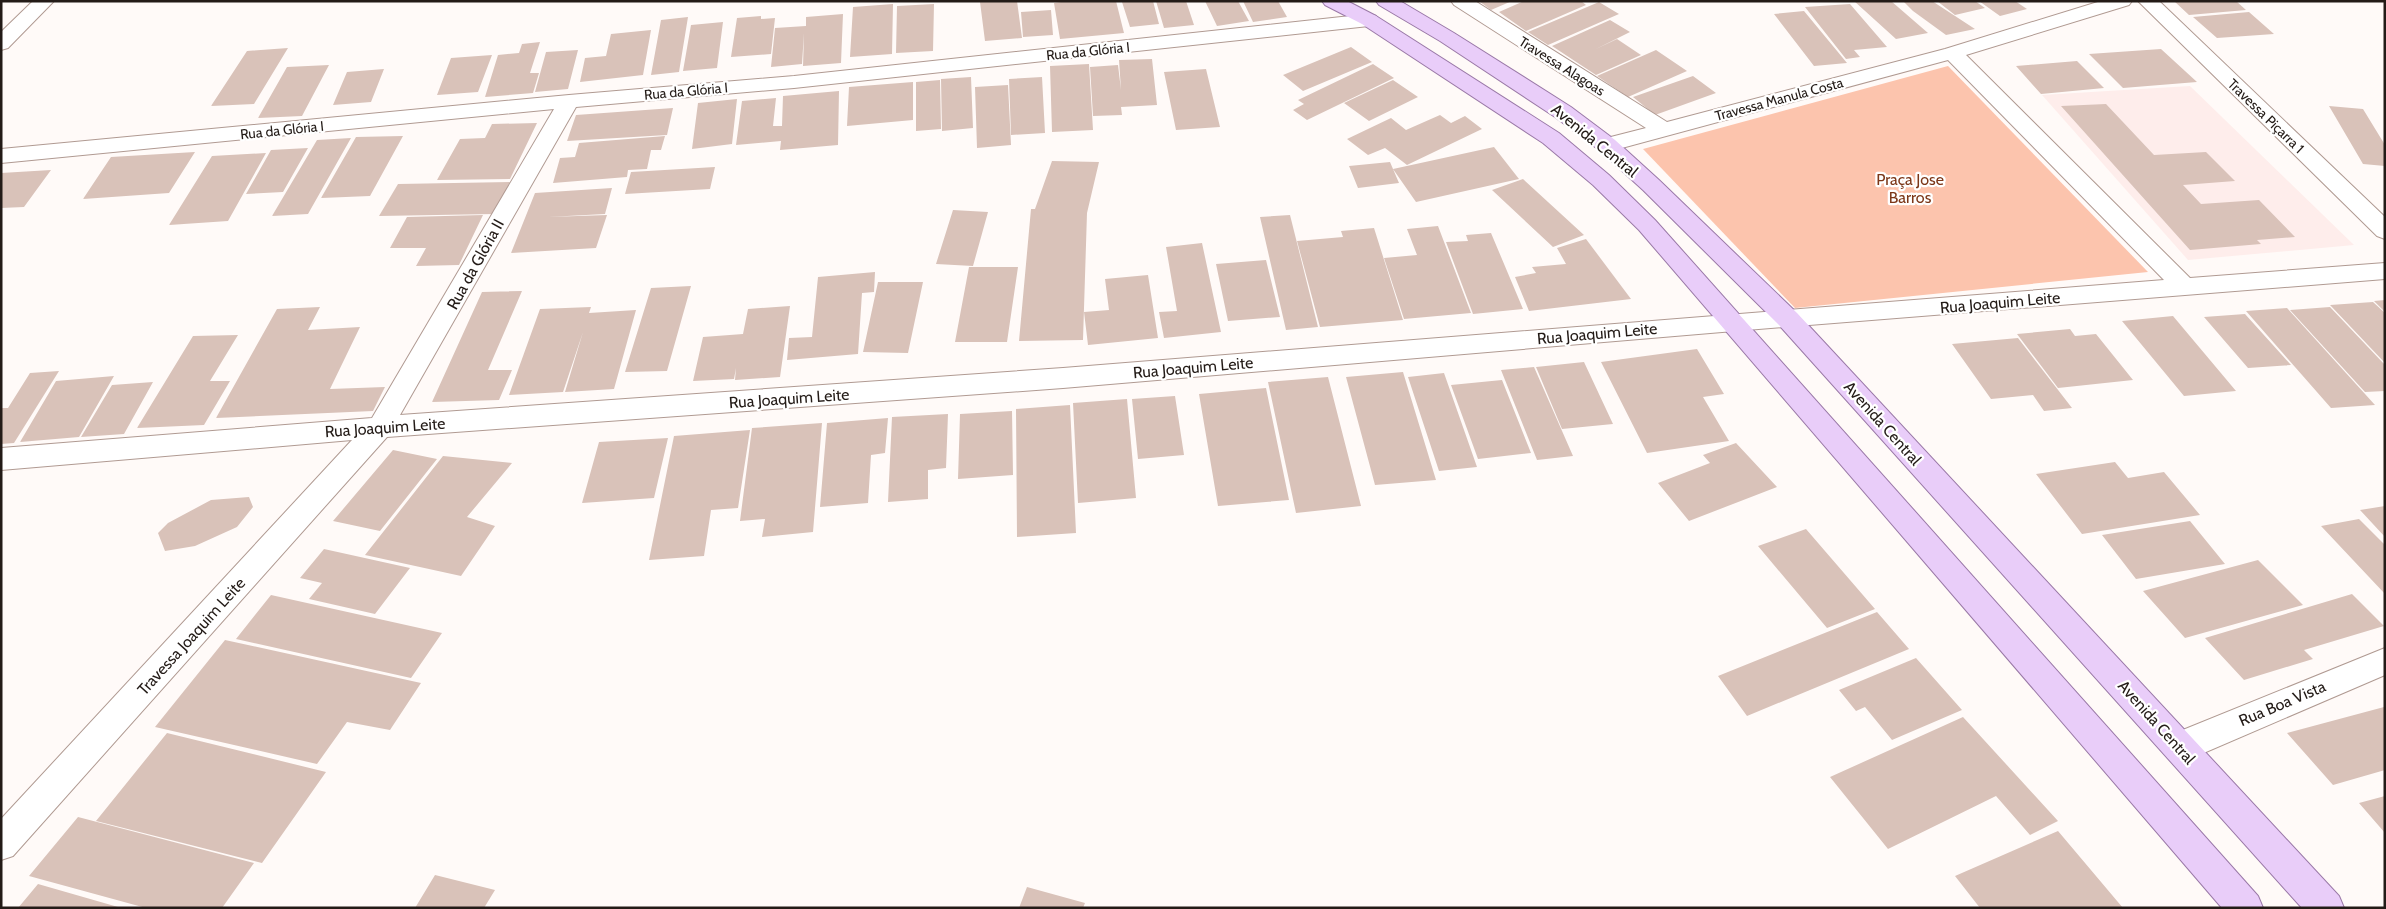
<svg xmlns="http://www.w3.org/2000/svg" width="2386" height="909" font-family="Cabin,sans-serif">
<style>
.education{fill:#feedeb}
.green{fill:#fcc4ad}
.building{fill:#d9c2b9}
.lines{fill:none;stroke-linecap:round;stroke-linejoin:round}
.minor-casing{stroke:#b09a92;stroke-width:2}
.primary-casing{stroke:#9a79a7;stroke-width:2}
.minor{fill:#fff;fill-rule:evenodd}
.primary{fill:#e9cdf9;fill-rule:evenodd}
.labels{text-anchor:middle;stroke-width:4.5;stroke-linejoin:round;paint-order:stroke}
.far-street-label{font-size:14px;fill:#231b17;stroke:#fff}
.street-label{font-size:16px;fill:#231b17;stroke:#fff}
.park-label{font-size:16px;fill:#7c3718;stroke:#fff}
</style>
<rect width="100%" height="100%" fill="#fffaf8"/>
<!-- education -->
<path class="education" d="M 2190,86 L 2354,245 L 2188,260 L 2042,95 Z"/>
<!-- green -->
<path class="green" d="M 1948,66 L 2148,272 L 1795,308 L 1643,149 Z"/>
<!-- building -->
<path class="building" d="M 1017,1 L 1022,38 L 985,41 L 980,2 Z
M 1068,1 L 1116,1 L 1124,33 L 1060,39 L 1054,3 Z
M 1153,1 L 1159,24 L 1130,27 L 1122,2 Z
M 1156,1 L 1186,1 L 1194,25 L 1164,28 Z
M 1205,1 L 1238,1 L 1249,21 L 1217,26 Z
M 1243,1 L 1278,1 L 1287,17 L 1253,22 Z
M 1479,1 L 1512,1 L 1491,10 Z
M 1524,1 L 1581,1 L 1586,5 L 1526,31 L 1499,12 Z
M 1854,1 L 1891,1 L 1928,33 L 1896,39 Z
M 1903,1 L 1932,1 L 1975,29 L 1946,35 L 1913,11 Z
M 1937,1 L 1975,1 L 1985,8 L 1955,15 Z
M 1979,1 L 2015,1 L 2027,9 L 2000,16 Z
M 2174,1 L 2236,1 L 2246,10 L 2189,15 Z
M 1599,2 L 1619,14 L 1548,45 L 1528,32 Z
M 893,4 L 892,54 L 850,57 L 853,7 Z
M 934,4 L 933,51 L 896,53 L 897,6 Z
M 1850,4 L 1887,47 L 1854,50 L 1860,57 L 1846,59 L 1805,7 Z
M 1051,10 L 1053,35 L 1023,37 L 1021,12 Z
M 1804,11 L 1847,63 L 1814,66 L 1774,14 Z
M 2249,12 L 2274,34 L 2217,38 L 2193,17 Z
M 843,14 L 841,63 L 803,66 L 804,33 L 802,64 L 771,67 L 775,28 L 806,26 L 806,17 Z
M 761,16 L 761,19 L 775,18 L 771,54 L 731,57 L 737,18 Z
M 688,17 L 679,72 L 651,75 L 661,20 Z
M 1610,20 L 1630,32 L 1596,49 L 1617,39 L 1641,55 L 1596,75 L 1552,46 Z
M 723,22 L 717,68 L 683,71 L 691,25 Z
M 651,30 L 643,75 L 580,82 L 585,58 L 606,56 L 611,34 Z
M 540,42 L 530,73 L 539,73 L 533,93 L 485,97 L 498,55 L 519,53 L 522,44 Z
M 1351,47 L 1372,62 L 1303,91 L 1283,75 Z
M 288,48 L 254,104 L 211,106 L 247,51 Z
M 2161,49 L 2197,82 L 2123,88 L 2089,54 Z
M 578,50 L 568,89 L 535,92 L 546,52 Z
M 1656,50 L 1687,71 L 1628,97 L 1597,76 Z
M 492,55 L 478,92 L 437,95 L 451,58 Z
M 1152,59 L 1157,105 L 1121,107 L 1122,115 L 1093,116 L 1090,67 L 1118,65 L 1121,90 L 1119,60 Z
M 2077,61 L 2104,88 L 2041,94 L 2016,66 Z
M 1089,64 L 1093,130 L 1052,132 L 1050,66 Z
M 1373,64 L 1394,78 L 1307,120 L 1293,110 L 1304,104 L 1298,100 Z
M 329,65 L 302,116 L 258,118 L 287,67 Z
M 384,69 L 371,102 L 333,105 L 347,72 Z
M 1206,69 L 1220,127 L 1176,130 L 1164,72 Z
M 1693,76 L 1716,93 L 1655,115 L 1633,97 Z
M 971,77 L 973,128 L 942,131 L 941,79 Z
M 1042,77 L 1045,133 L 1011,135 L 1009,79 Z
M 940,80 L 941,129 L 916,131 L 916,82 Z
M 1393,80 L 1418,97 L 1369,121 L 1344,103 Z
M 913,82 L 913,120 L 847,126 L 849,87 Z
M 1008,85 L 1011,145 L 977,148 L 975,87 Z
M 839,91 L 838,145 L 780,150 L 781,141 L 736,145 L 742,101 L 776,98 L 773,126 L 782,126 L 783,96 Z
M 737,99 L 732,144 L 692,149 L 698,103 Z
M 2106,104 L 2154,155 L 2206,152 L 2235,181 L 2183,185 L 2201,204 L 2259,200 L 2295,237 L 2257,240 L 2261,244 L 2190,250 L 2061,106 Z
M 2329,106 L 2363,109 L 2385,145 L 2385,166 L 2363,164 Z
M 673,108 L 667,135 L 567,141 L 576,115 Z
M 1440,115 L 1451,123 L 1465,116 L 1482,129 L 1407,165 L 1385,148 L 1368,155 L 1347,139 L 1391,118 L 1406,130 Z
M 537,123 L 510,179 L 437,180 L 460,139 L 485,138 L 492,124 Z
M 403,136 L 370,196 L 321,198 L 356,137 Z
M 665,136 L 661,150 L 651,150 L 647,169 L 628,170 L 627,177 L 553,183 L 560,158 L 575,157 L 579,143 Z
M 351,138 L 308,214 L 272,216 L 317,140 Z
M 1494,147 L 1519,179 L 1416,202 L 1393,169 Z
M 308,148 L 283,192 L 246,194 L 271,150 Z
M 195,152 L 169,193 L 83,199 L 111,157 Z
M 266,153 L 228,221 L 169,225 L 212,156 Z
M 1052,161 L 1099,162 L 1087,213 L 1083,340 L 1019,341 L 1031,209 L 1035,209 Z
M 1390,162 L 1399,183 L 1358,188 L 1349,166 Z
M 715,167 L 710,189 L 625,194 L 631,172 Z
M 51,170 L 24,207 L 1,208 L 1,173 Z
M 1523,179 L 1584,235 L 1553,247 L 1492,190 Z
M 510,182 L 494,214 L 379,216 L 398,184 Z
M 612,188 L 605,214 L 548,217 L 607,215 L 596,248 L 511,253 L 535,193 Z
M 953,210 L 988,212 L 973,266 L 936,264 Z
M 483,215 L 459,265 L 416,266 L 426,248 L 390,248 L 407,217 Z
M 1290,215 L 1318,327 L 1286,330 L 1260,217 Z
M 1438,226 L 1471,313 L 1404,319 L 1384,258 L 1417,255 L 1407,229 Z
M 1374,228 L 1403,320 L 1320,327 L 1297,241 L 1343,237 L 1341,231 Z
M 1491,233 L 1523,309 L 1473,314 L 1446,242 L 1468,241 L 1466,235 Z
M 1586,239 L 1631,299 L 1529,311 L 1515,277 L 1536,273 L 1532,267 L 1566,264 L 1557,248 Z
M 1202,243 L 1221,332 L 1164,338 L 1159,312 L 1177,311 L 1166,247 Z
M 1266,260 L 1280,317 L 1228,321 L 1216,264 Z
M 969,267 L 1018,267 L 1007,342 L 955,342 Z
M 875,272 L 874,292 L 862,293 L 858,354 L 787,360 L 789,338 L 812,337 L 818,277 Z
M 1148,275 L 1158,338 L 1088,345 L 1084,312 L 1109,310 L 1105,279 Z
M 878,282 L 923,282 L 908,353 L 863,352 Z
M 691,286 L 667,371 L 625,372 L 651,288 Z
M 522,291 L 488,370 L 512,370 L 499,400 L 432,402 L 482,292 Z
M 2385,300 L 2385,312 L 2374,301 Z
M 2373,302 L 2385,313 L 2385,363 L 2330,305 Z
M 790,306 L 780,377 L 735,380 L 736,368 L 734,379 L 693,381 L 703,337 L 743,334 L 748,309 Z
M 320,307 L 308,330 L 360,327 L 330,389 L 385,387 L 373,411 L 216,418 L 277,309 Z
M 591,307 L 589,313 L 636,310 L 614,389 L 565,392 L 583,332 L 563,392 L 509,395 L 540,309 Z
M 2330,307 L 2385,365 L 2385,391 L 2365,392 L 2290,310 Z
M 2287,308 L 2375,405 L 2331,408 L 2246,311 Z
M 2245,314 L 2291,365 L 2248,368 L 2204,317 Z
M 2173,316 L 2236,391 L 2184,396 L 2122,321 Z
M 2070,329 L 2075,336 L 2096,334 L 2133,380 L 2058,388 L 2017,334 Z
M 238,335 L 210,381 L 230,381 L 204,425 L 137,428 L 193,336 Z
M 2018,338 L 2072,408 L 2044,411 L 2033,395 L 1991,399 L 1952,344 Z
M 1697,349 L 1724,394 L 1703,397 L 1729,441 L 1647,453 L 1601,362 Z
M 1584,362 L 1613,424 L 1562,429 L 1536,367 Z
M 1534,367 L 1573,456 L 1537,460 L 1501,370 Z
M 59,371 L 14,443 L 1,444 L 1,408 L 8,408 L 30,373 Z
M 1403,372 L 1436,480 L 1375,485 L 1346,377 Z
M 1444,373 L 1477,467 L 1439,471 L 1408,377 Z
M 114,376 L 79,437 L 20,442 L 56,381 Z
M 1328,377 L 1361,506 L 1296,513 L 1268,382 Z
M 1502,380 L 1531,453 L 1478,459 L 1451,385 Z
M 153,382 L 124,434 L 81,437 L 112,385 Z
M 1266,388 L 1289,500 L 1218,506 L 1199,394 Z
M 1175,396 L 1184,455 L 1138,459 L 1132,399 Z
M 1127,399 L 1136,498 L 1078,503 L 1073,403 Z
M 1070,405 L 1076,533 L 1017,537 L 1016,409 Z
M 1012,411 L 1013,475 L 958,479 L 960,414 Z
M 948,414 L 946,468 L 928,470 L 928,499 L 888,502 L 892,417 Z
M 888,418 L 885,453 L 871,455 L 868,503 L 820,507 L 827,423 Z
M 822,423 L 813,532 L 762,537 L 765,519 L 740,521 L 752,428 Z
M 750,430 L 738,508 L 711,510 L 704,556 L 649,560 L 674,436 Z
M 668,438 L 654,498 L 582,503 L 599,442 Z
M 1736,443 L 1777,487 L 1689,521 L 1658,483 L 1710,463 L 1703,455 Z
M 393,450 L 437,459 L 380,531 L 333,521 Z
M 443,456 L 512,463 L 467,517 L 495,526 L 461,576 L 365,555 Z
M 2115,462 L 2128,478 L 2164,472 L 2200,515 L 2082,534 L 2036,474 Z
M 249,497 L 253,507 L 237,527 L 195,546 L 165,551 L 158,533 L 168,523 L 211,500 Z
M 2385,506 L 2385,537 L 2360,510 Z
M 2359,519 L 2385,545 L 2385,594 L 2321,526 Z
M 2190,521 L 2225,564 L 2136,579 L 2102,535 Z
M 1806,529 L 1875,609 L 1827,628 L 1758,546 Z
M 324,549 L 410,568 L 375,614 L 309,599 L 322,583 L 300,578 Z
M 2258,560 L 2303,605 L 2185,638 L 2143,591 Z
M 2352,594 L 2384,626 L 2304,650 L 2313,659 L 2244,680 L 2205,638 Z
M 271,595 L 442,633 L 411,678 L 236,639 Z
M 1877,612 L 1909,649 L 1747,716 L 1718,676 Z
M 225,640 L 421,683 L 390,730 L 347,722 L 317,764 L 155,727 Z
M 1916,658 L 1962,710 L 1892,740 L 1865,707 L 1856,711 L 1839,690 Z
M 2384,707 L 2385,770 L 2333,785 L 2287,733 Z
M 1963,717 L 2058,821 L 2030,835 L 1996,796 L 1888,849 L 1830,777 Z
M 167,733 L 326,772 L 262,863 L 96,821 Z
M 2385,796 L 2385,833 L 2359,803 Z
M 78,817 L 254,863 L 222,908 L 146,908 L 29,876 Z
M 2058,831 L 2123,908 L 1980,908 L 1955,876 Z
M 435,875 L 495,890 L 484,908 L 415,908 Z
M 38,884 L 118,907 L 118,908 L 18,908 Z
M 1027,887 L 1085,903 L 1083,908 L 1019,908 Z"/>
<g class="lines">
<!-- minor casing -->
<g class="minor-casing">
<path id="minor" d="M 33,1 L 54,1 L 8,48 L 1,50 L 1,32 Z
M 1451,1 L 1475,1 L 1667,122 L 1945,49 L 2101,1 L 2132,1 L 2129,5 L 1966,55 L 2190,278 L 2385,263 L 2385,279 L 1734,331 L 1063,388 L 387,437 L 13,856 L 1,860 L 1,819 L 352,440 L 1,470 L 1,448 L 372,418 L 554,109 L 1,163 L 1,149 L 569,95 L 794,76 L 1369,14 L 1376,16 L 1379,20 L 1376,24 L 1369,26 L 794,88 L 576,107 L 400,415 L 1063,368 L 2164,280 L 1948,60 L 1607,152 L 1599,150 L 1596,145 L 1599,140 L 1646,128 L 1454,5 Z
M 2138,1 L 2159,1 L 2385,217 L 2385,239 L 2377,236 Z
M 2385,648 L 2385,675 L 2192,758 L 2180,762 L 2168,758 L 2164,747 L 2168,736 Z"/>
</g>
<!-- primary casing -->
<g class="primary-casing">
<path id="primary" d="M 1322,1 L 1347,1 L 1376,16 L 1559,133 L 1609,175 L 1655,220 L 2258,896 L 2263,908 L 2222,908 L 1639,230 L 1593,185 L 1543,143 L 1362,24 L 1325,5 Z
M 1376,1 L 1400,1 L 1454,33 L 1571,107 L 1615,140 L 1659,180 L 1797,313 L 2339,896 L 2344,908 L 2302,908 L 1779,325 L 1643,190 L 1599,150 L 1555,117 L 1440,41 L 1379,5 Z"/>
</g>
<!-- minor -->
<use href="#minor" class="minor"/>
<!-- primary -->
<use href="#primary" class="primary"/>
</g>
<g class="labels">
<!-- far-street labels -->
<g class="far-street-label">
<text transform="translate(1088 51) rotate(-6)" y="5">Rua da Glória I</text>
<text transform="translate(1562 66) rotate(32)" y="5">Travessa Alagoas</text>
<text transform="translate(686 91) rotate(-5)" y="5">Rua da Glória I</text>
<text transform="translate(1779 99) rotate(-15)" y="5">Travessa Manula Costa</text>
<text transform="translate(2266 116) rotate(44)" y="5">Travessa Piçarra 1</text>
<text transform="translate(282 130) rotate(-6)" y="5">Rua da Glória I</text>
</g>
<!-- street labels -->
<g class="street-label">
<text transform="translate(1595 140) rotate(39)" y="6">Avenida Central</text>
<text transform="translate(475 264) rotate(-61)" y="6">Rua da Glória II</text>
<text transform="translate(2000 302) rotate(-5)" y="6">Rua Joaquim Leite</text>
<text transform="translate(1597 333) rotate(-5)" y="6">Rua Joaquim Leite</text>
<text transform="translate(1193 367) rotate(-5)" y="6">Rua Joaquim Leite</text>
<text transform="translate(789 398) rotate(-4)" y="6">Rua Joaquim Leite</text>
<text transform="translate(1883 423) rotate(48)" y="6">Avenida Central</text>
<text transform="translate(385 427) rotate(-4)" y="6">Rua Joaquim Leite</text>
<text transform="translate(191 636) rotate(-48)" y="6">Travessa Joaquim Leite</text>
<text transform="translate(2282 703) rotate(-23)" y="6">Rua Boa Vista</text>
<text transform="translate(2157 722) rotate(48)" y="6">Avenida Central</text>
</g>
<!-- park labels -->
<g class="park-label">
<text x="1910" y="185">Praça Jose<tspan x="1910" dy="18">Barros</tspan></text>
</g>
</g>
<!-- border -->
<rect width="2386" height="909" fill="none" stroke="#231b17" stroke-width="5"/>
</svg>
